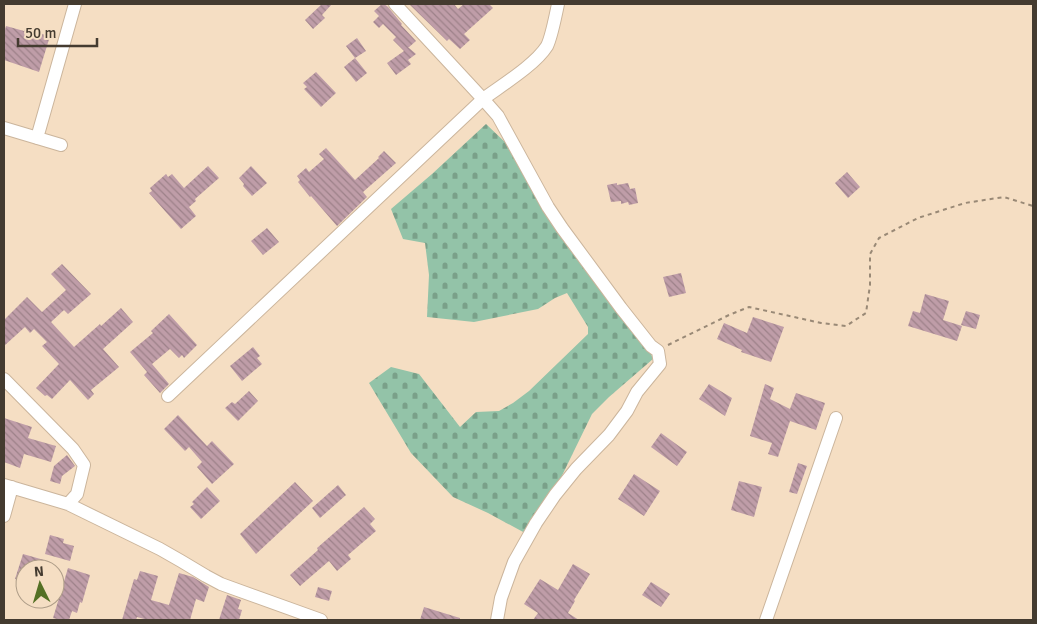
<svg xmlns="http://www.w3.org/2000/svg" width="1037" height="624" font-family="Signika,sans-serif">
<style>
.cemetery{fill:url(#cemetery-stones)}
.building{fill:url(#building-back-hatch)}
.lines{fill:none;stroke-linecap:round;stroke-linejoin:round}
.street-casing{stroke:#cbb59c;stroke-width:14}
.path{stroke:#998976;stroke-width:2;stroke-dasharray:4 4;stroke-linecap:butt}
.street{stroke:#fff;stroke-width:12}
</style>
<defs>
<pattern id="cemetery-stones" width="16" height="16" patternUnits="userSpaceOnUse" patternTransform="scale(1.25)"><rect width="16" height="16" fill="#93c3a8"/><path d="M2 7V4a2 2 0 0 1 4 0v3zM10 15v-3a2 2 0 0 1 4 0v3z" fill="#7aa089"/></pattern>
<pattern id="building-back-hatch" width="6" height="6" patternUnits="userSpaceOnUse" patternTransform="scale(1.25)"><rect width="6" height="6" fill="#bf9da8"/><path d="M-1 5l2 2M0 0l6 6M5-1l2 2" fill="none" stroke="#9d8189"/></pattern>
</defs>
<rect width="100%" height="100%" fill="#f5dec3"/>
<!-- cemetery -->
<path class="cemetery" d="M 486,124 L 508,145 L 649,349 L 653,359 L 609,397 L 592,414 L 553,494 L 525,533 L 488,513 L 453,497 L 411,453 L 369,383 L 391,367 L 419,374 L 460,427 L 476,412 L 499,411 L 513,403 L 529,391 L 588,334 L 588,327 L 567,293 L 555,298 L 538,309 L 474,322 L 427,317 L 429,275 L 425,243 L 403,239 L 391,209 L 432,174 Z"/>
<!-- building -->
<path class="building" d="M 322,4 L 332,4 L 322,15 L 325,18 L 313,29 L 305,20 Z
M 382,4 L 384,4 L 388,7 L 402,24 L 401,25 L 416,41 L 408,48 L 409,48 L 416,54 L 408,60 L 411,64 L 396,75 L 387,63 L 404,51 L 393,40 L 396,37 L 383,24 L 379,28 L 373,22 L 379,16 L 374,11 Z
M 409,4 L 454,4 L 458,9 L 464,4 L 489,4 L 493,8 L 464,34 L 470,40 L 460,49 L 449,39 L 447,41 Z
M 6,26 L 24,31 L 25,29 L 50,36 L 39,72 L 4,60 L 4,34 Z
M 357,38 L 366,51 L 355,58 L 346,46 Z
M 355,58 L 367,73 L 356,82 L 344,67 Z
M 316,72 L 336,93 L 321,107 L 304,89 L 307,87 L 303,83 Z
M 326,148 L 355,180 L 379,158 L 378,157 L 384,151 L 396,163 L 363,192 L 367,197 L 337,226 L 311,196 L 310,197 L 298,182 L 300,180 L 297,176 L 306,168 L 309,172 L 324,159 L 319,154 Z
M 208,166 L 219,178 L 195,199 L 196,201 L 189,207 L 196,216 L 181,229 L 149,193 L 152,191 L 150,188 L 166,174 L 168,177 L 172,174 L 184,188 Z
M 251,166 L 267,183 L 252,196 L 243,186 L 244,184 L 239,178 Z
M 847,172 L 860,187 L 848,198 L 835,183 Z
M 617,183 L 617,185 L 628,183 L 630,189 L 635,188 L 638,203 L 629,205 L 628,202 L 621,204 L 621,201 L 611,202 L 607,185 Z
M 267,228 L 279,242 L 263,255 L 251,241 Z
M 62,264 L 91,294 L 68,314 L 64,310 L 51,322 L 74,347 L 100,324 L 101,326 L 121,308 L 133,322 L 103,349 L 119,367 L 91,390 L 94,394 L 88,400 L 70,380 L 52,399 L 47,395 L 45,396 L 36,388 L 59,364 L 42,346 L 47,342 L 34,329 L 30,333 L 25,327 L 4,346 L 4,320 L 27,297 L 42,312 L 66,290 L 51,274 Z
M 681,273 L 686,293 L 669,297 L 663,277 Z
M 925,294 L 949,301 L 943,320 L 962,326 L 957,341 L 908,326 L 913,311 L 920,313 Z
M 966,311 L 980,315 L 976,329 L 961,325 Z
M 169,314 L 197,345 L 184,358 L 182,355 L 179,358 L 170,349 L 152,364 L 169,384 L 160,393 L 144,375 L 147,372 L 130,352 L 153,333 L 151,331 Z
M 753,317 L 784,327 L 771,362 L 741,352 L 742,350 L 717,339 L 724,323 L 747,333 Z
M 253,347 L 260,356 L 257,358 L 262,364 L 242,381 L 230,366 Z
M 709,384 L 732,398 L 725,416 L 699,399 Z
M 765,384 L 774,388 L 770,399 L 790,409 L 796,393 L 825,403 L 816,430 L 790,421 L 778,457 L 768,454 L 772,443 L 750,436 Z
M 249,391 L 258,401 L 238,421 L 225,408 L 232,402 L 235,404 Z
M 178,415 L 207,446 L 212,441 L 234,464 L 212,484 L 197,467 L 202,462 L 189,447 L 185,451 L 164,429 Z
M 4,418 L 32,427 L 28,438 L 56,446 L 51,462 L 24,454 L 20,468 L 4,462 Z
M 661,433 L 687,452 L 677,466 L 651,447 Z
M 67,455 L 75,466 L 62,476 L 60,484 L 50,481 L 54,466 Z
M 798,463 L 807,466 L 797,494 L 789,492 Z
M 634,474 L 660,491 L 644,516 L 618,499 Z
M 739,481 L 762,487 L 754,517 L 731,510 Z
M 295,482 L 313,501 L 256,554 L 240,534 Z
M 338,485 L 346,495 L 320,518 L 312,508 Z
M 207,487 L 220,501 L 201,519 L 190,507 L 194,504 L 192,502 Z
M 364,507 L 375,519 L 370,524 L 376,531 L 348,555 L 351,559 L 337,571 L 329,561 L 300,586 L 290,575 L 318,550 L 317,548 Z
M 50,535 L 64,539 L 63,543 L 74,546 L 70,561 L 45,554 Z
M 23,554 L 44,560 L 41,569 L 25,569 L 25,582 L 15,579 Z
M 573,564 L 590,574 L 574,600 L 575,601 L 568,613 L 579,620 L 533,620 L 538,613 L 524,604 L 540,579 L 558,590 Z
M 68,568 L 90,575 L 82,603 L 80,602 L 77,613 L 72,611 L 69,620 L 61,620 L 53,618 Z
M 140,571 L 158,576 L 151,600 L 169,605 L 179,573 L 193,577 L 209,587 L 204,602 L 196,599 L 190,620 L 148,620 L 137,617 L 136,620 L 122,620 L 134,579 L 137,580 Z
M 651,582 L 670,594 L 661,607 L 642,595 Z
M 318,587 L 332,591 L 329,601 L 315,597 Z
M 227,595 L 241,600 L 238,609 L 242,610 L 239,620 L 219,620 Z
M 424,607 L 460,618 L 460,620 L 420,620 Z"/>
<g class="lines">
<!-- street casing -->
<g class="street-casing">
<path id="street" d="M 395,4 L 483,99 L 498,116 L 548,207 L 562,228 L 621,308 L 651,346 L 658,351 L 660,364 L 637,392 L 627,411 L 609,435 L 576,469 L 555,495 L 536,523 L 514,562 L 501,598 L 497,620
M 4,128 L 61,145
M 37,138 L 75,4
M 4,379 L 73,449 L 84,465 L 77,494 L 68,504
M 168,396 L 483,99 C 502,85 535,65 547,46 C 551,38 556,14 558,4
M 4,485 L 68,504 L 160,549 L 181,561 L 206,576 L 221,584 L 321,620
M 4,516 L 12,487
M 766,620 L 836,418"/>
</g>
<!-- path -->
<path class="path" d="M 668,345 L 729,315 L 749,307 L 821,323 L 846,326 L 866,313 L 870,285 L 870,254 L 879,238 L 918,218 L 965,203 L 1004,197 L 1033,206"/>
<!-- street -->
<use href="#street" class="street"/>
</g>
<!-- border -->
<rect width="1037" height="624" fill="none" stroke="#443b30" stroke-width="10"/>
<!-- north arrow -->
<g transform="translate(40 584) rotate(355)"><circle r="24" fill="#f5dec3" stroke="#ae9d88"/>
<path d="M0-4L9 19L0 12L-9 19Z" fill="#547024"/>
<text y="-8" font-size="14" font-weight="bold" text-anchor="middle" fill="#443b30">N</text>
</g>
<!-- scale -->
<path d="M18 38v8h79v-8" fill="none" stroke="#443b30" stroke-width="2.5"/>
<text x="25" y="38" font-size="15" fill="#443b30" stroke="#f5dec3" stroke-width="4" paint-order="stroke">50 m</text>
</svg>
